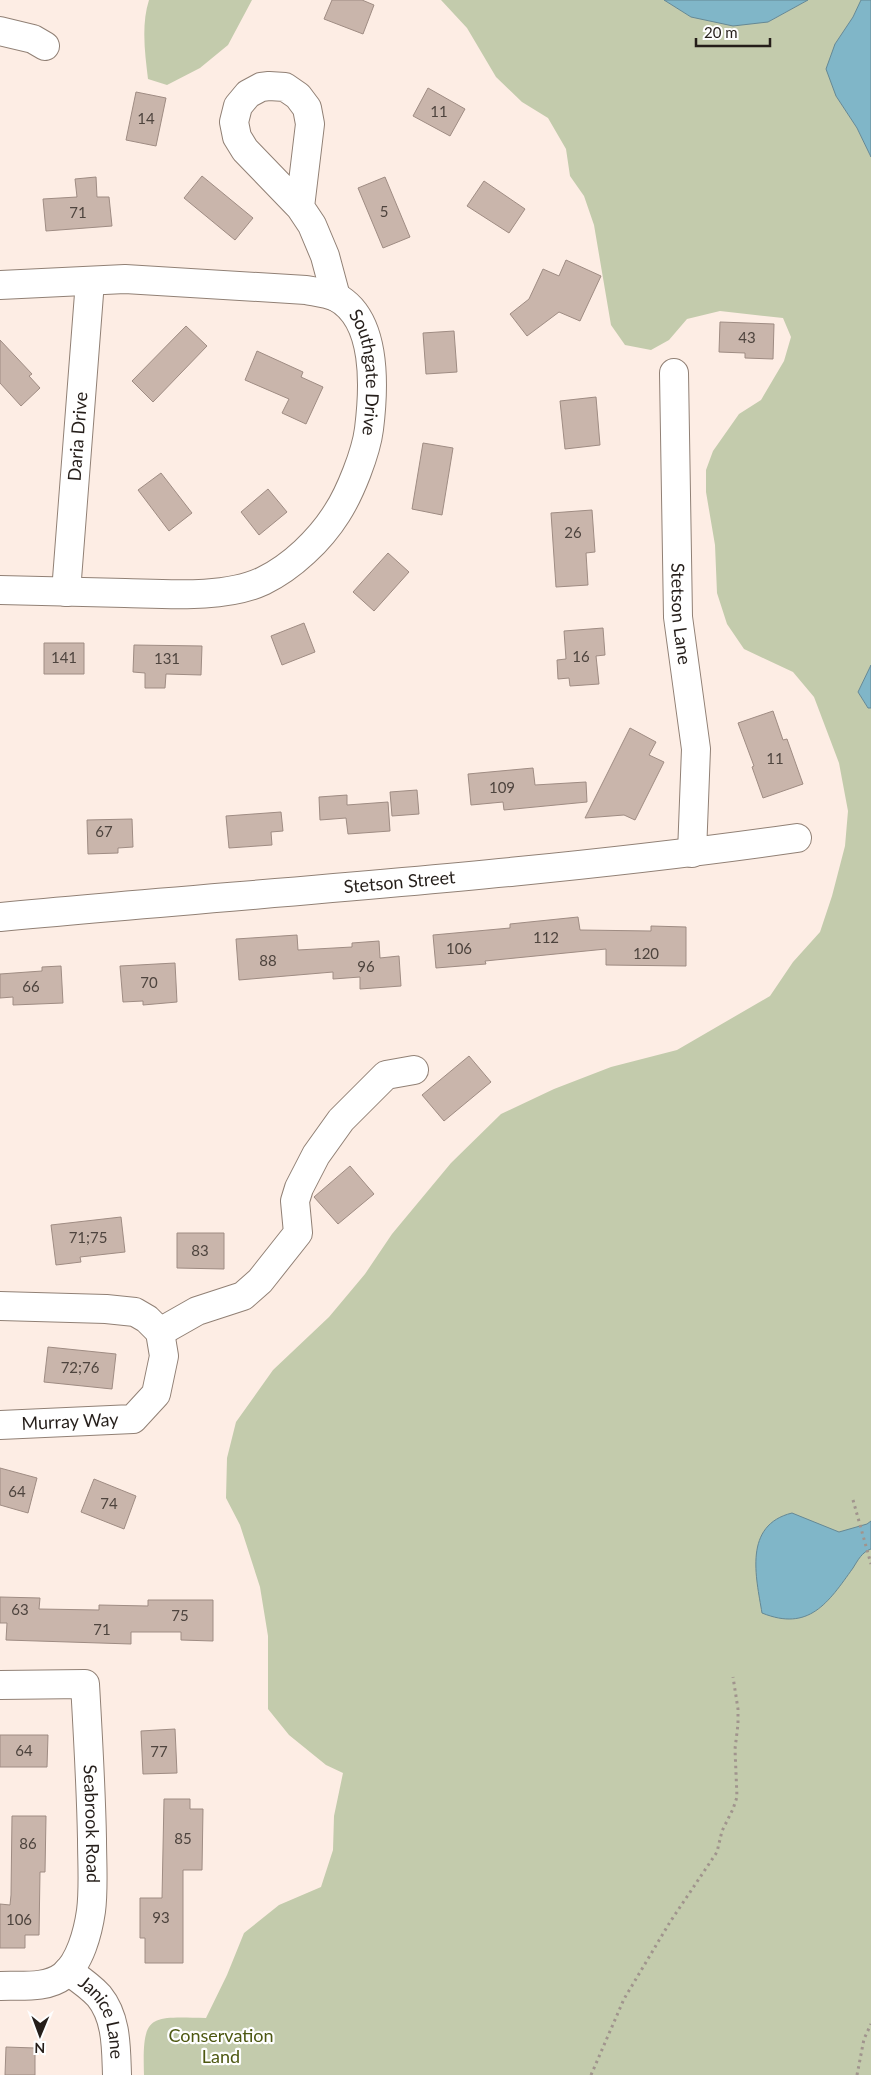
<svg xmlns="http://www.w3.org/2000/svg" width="871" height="2075" font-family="Lato,sans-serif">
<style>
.green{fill:#c3cbac}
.water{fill:#80b6c8;stroke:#658894}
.building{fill:#c9b5ab;stroke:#9f8c83}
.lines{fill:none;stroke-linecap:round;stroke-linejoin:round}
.minor-casing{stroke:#918075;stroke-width:30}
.path{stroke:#a0948d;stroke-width:3;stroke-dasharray:2.5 4;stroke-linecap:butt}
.minor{stroke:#fff;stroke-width:28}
.labels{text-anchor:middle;stroke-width:4.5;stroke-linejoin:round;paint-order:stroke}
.number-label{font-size:15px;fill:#4e443e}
.street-label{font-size:18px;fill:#251e1a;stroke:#fefefe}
.park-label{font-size:18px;fill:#4d5812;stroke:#fefefe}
</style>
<rect width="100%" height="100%" fill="#fdede4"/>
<!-- green -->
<path class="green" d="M 149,0 L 252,0 L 228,45 L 200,68 L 167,85 L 148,79 C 145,54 141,25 149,0 Z
M 441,0 L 664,0 L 691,17 L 768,22 L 808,0 L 861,0 L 853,17 L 835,44 L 836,96 L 857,128 L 871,157 L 871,665 L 858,692 L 868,708 L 871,708 L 871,2075 L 144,2075 C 142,2013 149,2017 206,2018 L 227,1975 L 244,1933 L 279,1905 L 321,1887 L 333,1850 L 334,1816 L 343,1773 L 326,1765 L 289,1735 L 268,1709 L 268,1636 L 260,1587 L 240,1525 L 226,1498 L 227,1458 L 236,1422 L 273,1370 L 329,1317 L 365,1274 L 392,1234 L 451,1163 L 501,1114 L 554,1089 L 611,1067 L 677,1050 L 770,996 L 793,962 L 820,932 L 832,896 L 845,846 L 848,811 L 839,763 L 814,697 L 793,672 L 744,649 L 727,624 L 717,593 L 715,545 L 706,492 L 706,470 L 713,451 L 739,414 L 761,400 L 784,361 L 791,337 L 783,318 L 720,311 L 687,319 L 669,340 L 651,350 L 625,345 L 611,325 L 594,225 L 584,196 L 570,176 L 566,149 L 548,118 L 522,102 L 496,77 L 467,28 Z"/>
<!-- water -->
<path class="water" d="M 664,0 L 808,0 L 768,22 L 733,26 L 691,17 Z
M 861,0 L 871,0 L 871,157 L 857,128 L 836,96 L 826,69 L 835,44 L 853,17 Z
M 871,665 L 871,708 L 868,708 L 858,692 Z
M 792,1513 L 839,1532 L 867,1524 L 871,1521 L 871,1549 C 862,1552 858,1560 853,1568 C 828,1603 809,1632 762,1613 C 756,1577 743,1525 792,1513 Z"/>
<!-- building -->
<path class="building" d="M 332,0 L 362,0 L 374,5 L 363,34 L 324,19 Z
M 428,88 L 465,109 L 450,136 L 413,116 Z
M 136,92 L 166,98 L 156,146 L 126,140 Z
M 202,176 L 253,218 L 235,240 L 184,198 Z
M 96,177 L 97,197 L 109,197 L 112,226 L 46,231 L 43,199 L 77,197 L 75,179 Z
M 385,177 L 410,237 L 383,248 L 358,188 Z
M 484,181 L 525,209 L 509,233 L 467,206 Z
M 566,260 L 601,276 L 580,321 L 559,312 L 527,336 L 510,314 L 529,299 L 543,269 L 559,276 Z
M 720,322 L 774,324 L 773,359 L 745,358 L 745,353 L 719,352 Z
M 186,326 L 207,346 L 153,402 L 132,381 Z
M 454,331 L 457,372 L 426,374 L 423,333 Z
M 0,340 L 32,374 L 29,376 L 40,388 L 21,406 L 0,383 Z
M 257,351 L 303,372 L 301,377 L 323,387 L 306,424 L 282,413 L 289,399 L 245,380 Z
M 596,397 L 600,445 L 565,449 L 560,401 Z
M 423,443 L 453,448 L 442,515 L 412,509 Z
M 161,473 L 192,513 L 169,531 L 138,490 Z
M 268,489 L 287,512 L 259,535 L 241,512 Z
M 592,510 L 595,552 L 586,553 L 588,585 L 556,587 L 551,513 Z
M 388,553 L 409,572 L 374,611 L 353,592 Z
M 304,623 L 315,652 L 282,665 L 271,636 Z
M 603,628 L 605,655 L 596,656 L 599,684 L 570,686 L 569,678 L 558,679 L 557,660 L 566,659 L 564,631 Z
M 44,643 L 84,643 L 84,674 L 44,674 Z
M 134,645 L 202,646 L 201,675 L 166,674 L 165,688 L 145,688 L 145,673 L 133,672 Z
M 773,711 L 783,740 L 787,739 L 803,784 L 763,798 L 752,767 L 754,766 L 738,723 Z
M 630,728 L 656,742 L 649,755 L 664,762 L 635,820 L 624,815 L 585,818 Z
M 533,768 L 535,785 L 586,782 L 587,802 L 504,810 L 503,802 L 471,805 L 468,774 Z
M 417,790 L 419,814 L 392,816 L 390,792 Z
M 347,795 L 347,805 L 388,802 L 390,831 L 348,834 L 346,818 L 320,820 L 319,797 Z
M 281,812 L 283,831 L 271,832 L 272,845 L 229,848 L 226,816 Z
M 132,819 L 133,847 L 118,848 L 118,853 L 88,854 L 87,820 Z
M 578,917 L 580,930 L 651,931 L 651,926 L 686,927 L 686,966 L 606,965 L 606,949 L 485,961 L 486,964 L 436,968 L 433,935 L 510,928 L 510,924 Z
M 297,935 L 298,950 L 352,947 L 352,943 L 379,941 L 380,958 L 399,956 L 401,986 L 360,989 L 360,977 L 333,979 L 333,972 L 239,980 L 236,939 Z
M 175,963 L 177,1002 L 143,1005 L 143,1001 L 123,1002 L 120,966 Z
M 61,966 L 63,1003 L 13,1005 L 13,997 L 0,998 L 0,974 L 42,971 L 42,967 Z
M 469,1056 L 491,1082 L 444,1121 L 422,1095 Z
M 350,1166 L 374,1194 L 338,1224 L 314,1197 Z
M 121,1217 L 125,1252 L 80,1257 L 81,1262 L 56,1265 L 51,1225 Z
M 177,1233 L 224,1233 L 224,1269 L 177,1268 Z
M 48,1347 L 116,1354 L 112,1389 L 44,1382 Z
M 0,1468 L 37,1478 L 28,1513 L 0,1505 Z
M 94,1479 L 136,1496 L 124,1529 L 81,1512 Z
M 0,1597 L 40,1598 L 39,1609 L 99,1610 L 99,1605 L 148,1606 L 148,1600 L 213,1600 L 213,1641 L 181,1640 L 181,1632 L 131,1632 L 131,1644 L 6,1640 L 7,1623 L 0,1623 Z
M 175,1729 L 177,1773 L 143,1774 L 141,1731 Z
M 0,1735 L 48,1735 L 47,1767 L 0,1767 Z
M 164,1799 L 190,1799 L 190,1809 L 203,1809 L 202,1870 L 183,1870 L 183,1963 L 145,1963 L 145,1938 L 140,1938 L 140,1898 L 162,1898 Z
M 12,1816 L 46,1816 L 45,1872 L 40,1872 L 39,1935 L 25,1935 L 25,1948 L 0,1948 L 0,1904 L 10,1905 L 11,1895 Z
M 6,2047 L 35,2048 L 35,2075 L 5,2075 Z"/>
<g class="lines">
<!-- minor casing -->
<g class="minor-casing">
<g id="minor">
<path d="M 0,31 L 33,39 L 45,46"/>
<path d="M 300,207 L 310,124 L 307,108 L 298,96 L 285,87 L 269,86 L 261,87 L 248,94 L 238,106 L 234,122 L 237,137 L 245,150 L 300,207 L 312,225 L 325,256 L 336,297"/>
<path id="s1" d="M 0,285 L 125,279 L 306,290 C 316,292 327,293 336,297 C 378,319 374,389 369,429 C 366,453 350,493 337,513 C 320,540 292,567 263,581 C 225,599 166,594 125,593 C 83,592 42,591 0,590"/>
<path id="s2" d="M 674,373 L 678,617 L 696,749 L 692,853"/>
<path id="s3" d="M 66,592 L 90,281"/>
<path id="s4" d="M 0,917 C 266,892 533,876 797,838"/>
<path d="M 0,1306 L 106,1309 L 135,1312 L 147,1319 L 160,1332"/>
<path d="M 160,1332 L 197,1311 L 243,1296 L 260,1281 L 298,1233 L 295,1201 L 299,1188 L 316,1155 L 341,1120 L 386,1075 L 414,1070"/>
<path id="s5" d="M 0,1425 L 133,1419 L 156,1394 L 164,1356 L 160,1332"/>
<path id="s6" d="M 0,1685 L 85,1684 C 88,1736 91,1787 92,1839 C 92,1863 94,1888 91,1911 C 88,1932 80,1963 63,1976 C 46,1989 20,1985 0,1986"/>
<path id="s7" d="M 68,1971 C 78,1978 90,1986 99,1996 C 117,2018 116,2048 117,2075"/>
</g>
</g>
<!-- path -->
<path class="path" d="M 853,1500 L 871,1564
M 591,2075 L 624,1999 L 670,1922 L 717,1852 L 722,1831 L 733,1809 L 737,1797 L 735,1749 L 738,1724 L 738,1709 L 733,1677
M 857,2075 L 864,2039 L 871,2024"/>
<!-- minor -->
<use href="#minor" class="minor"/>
</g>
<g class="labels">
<!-- number labels -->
<g class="number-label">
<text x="439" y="117">11</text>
<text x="146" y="124">14</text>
<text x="384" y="217">5</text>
<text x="78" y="218">71</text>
<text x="747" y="343">43</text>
<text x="573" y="538">26</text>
<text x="581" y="662">16</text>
<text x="64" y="663">141</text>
<text x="167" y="664">131</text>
<text x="775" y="764">11</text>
<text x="502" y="793">109</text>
<text x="104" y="837">67</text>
<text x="546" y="943">112</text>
<text x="459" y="954">106</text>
<text x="646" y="959">120</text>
<text x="268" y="966">88</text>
<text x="366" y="972">96</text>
<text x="149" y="988">70</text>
<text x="31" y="992">66</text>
<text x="88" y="1243">71;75</text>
<text x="200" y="1256">83</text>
<text x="80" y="1373">72;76</text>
<text x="17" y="1497">64</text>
<text x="109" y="1509">74</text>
<text x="20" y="1615">63</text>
<text x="180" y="1621">75</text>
<text x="102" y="1635">71</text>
<text x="24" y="1756">64</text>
<text x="159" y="1757">77</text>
<text x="183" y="1844">85</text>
<text x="28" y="1849">86</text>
<text x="161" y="1923">93</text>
<text x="19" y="1925">106</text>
</g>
<!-- street labels -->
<g class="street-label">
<text dy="6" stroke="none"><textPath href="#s1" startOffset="424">Southgate Drive</textPath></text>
<text dy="6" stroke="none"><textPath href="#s3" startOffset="156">Daria Drive</textPath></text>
<text dy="6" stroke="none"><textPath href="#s2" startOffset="241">Stetson Lane</textPath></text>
<text dy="6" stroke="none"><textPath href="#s4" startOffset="401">Stetson Street</textPath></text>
<text dy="6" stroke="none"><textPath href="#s5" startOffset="70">Murray Way</textPath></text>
<text dy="6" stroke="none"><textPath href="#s6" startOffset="225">Seabrook Road</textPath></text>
<text dy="6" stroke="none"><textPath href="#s7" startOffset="61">Janice Lane</textPath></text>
</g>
<!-- park labels -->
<g class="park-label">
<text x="221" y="2042">Conservation<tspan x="221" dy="21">Land</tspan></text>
</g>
</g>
<!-- north arrow -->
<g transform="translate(40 2035) rotate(181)" stroke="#fefefe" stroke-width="4" paint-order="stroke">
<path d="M0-4L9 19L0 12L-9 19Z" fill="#251e1a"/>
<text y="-8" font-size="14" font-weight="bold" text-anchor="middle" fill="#251e1a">N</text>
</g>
<!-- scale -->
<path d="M696 38v8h74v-8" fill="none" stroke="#251e1a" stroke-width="2.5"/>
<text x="704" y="38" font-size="15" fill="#251e1a" stroke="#fefefe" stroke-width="4" paint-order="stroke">20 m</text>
</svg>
